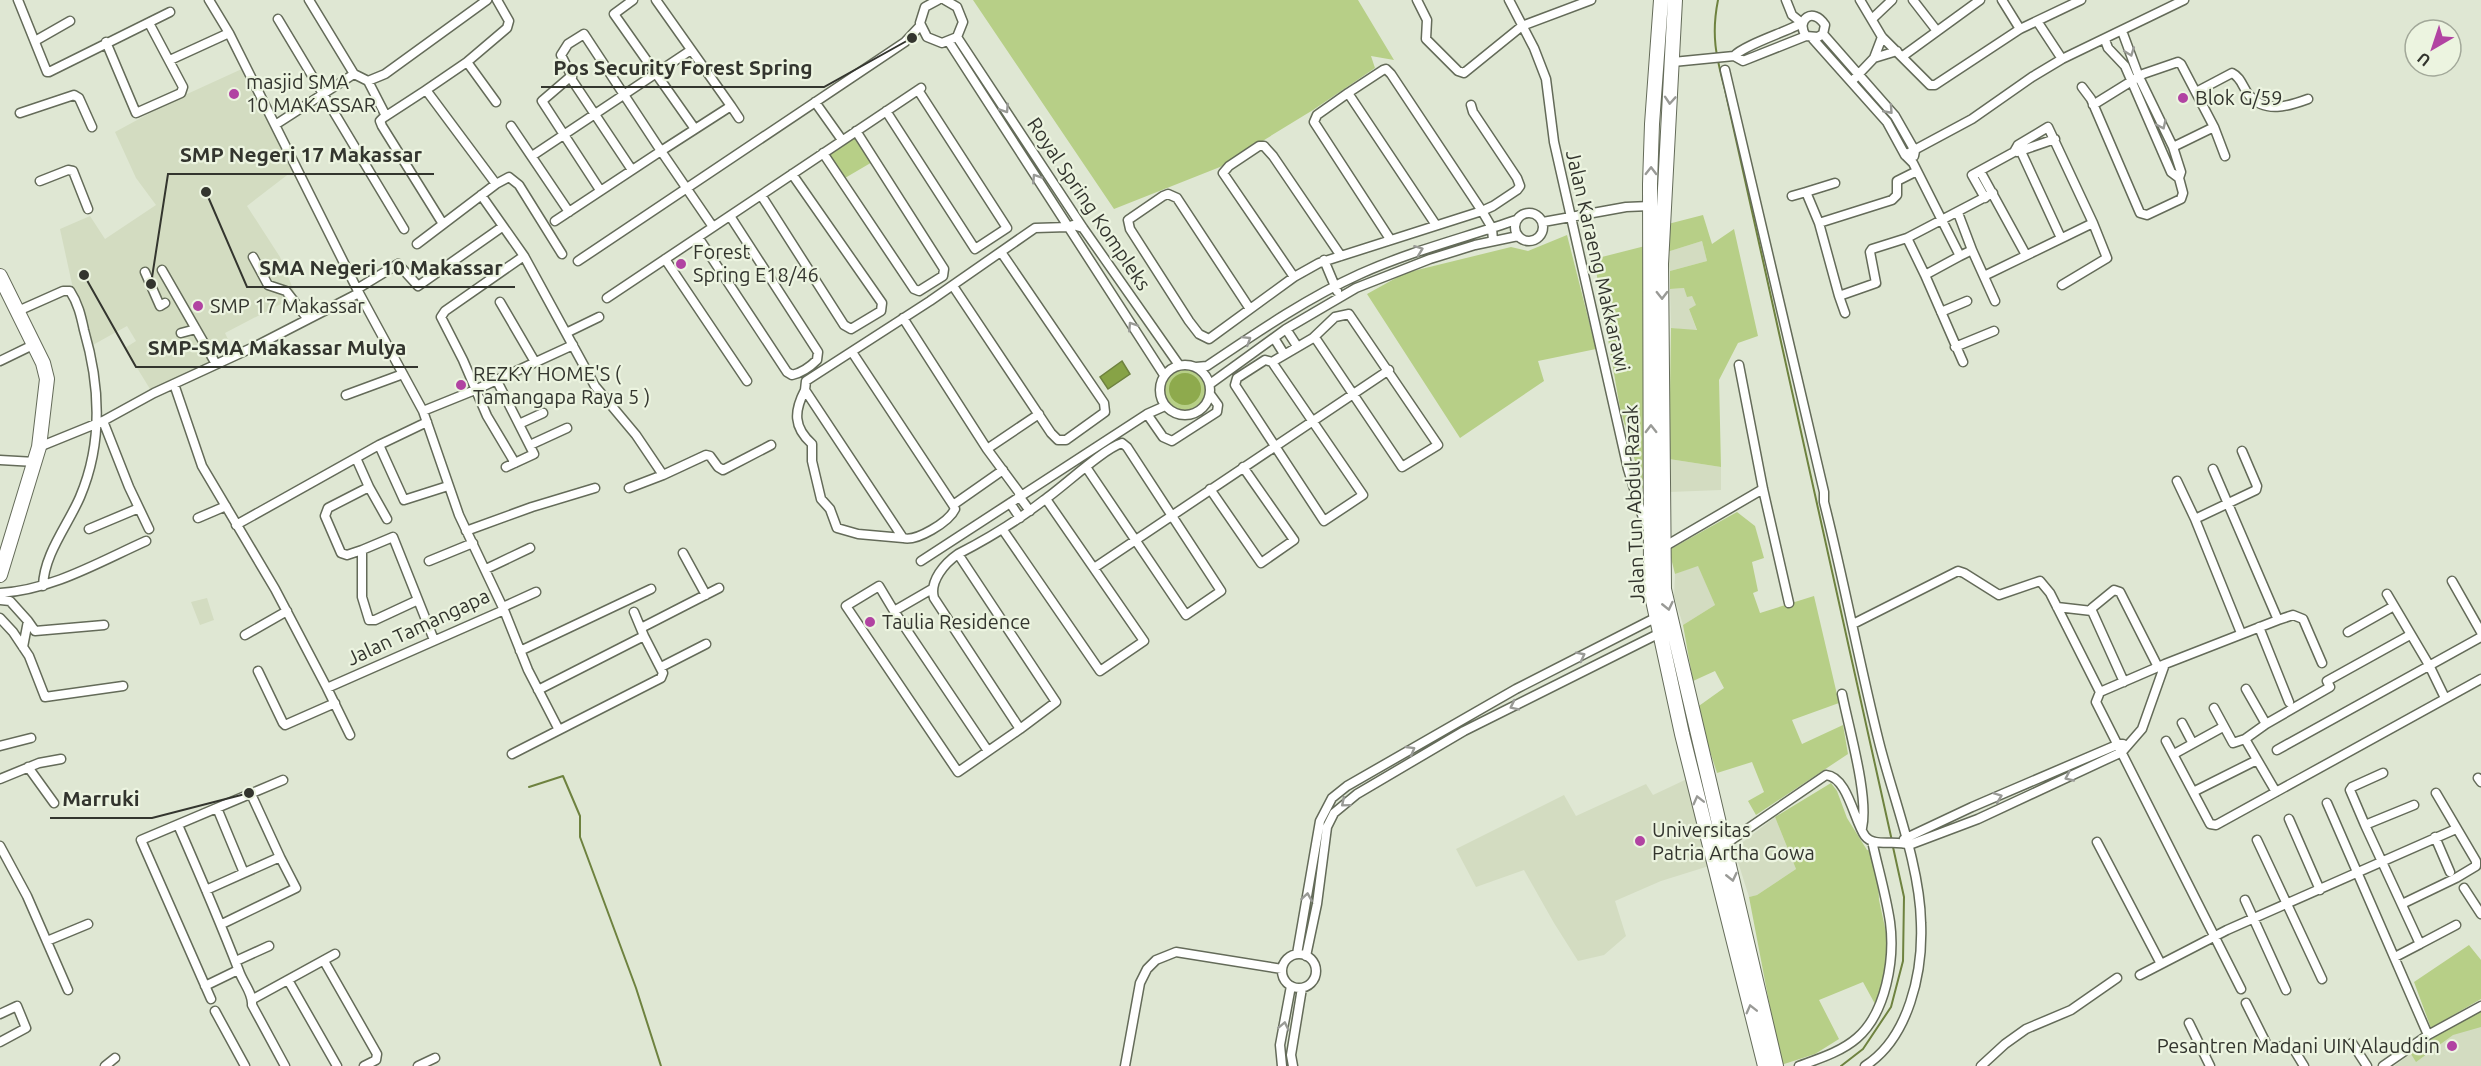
<svg xmlns="http://www.w3.org/2000/svg" width="2481" height="1066" font-family="Ubuntu,sans-serif">
<style>
.built{fill:#d3dcc1}
.green{fill:#b7cf87}
.forest{fill:#8eaa4d}
.water{fill:#87a346;stroke:#6e823f;stroke-width:1.5}
.lines{fill:none;stroke-linecap:round;stroke-linejoin:round}
.stream{stroke:#6e823f;stroke-width:2}
.minor-casing{stroke:#646b59;stroke-width:11}
.primary-casing{stroke:#646b59;stroke-width:16}
.minor{stroke:#fff;stroke-width:8}
.primary{stroke:#fff;stroke-width:14}
.oneway{stroke:#999a96}
.poi-dot{fill:#b143a2;stroke:#ecf4e0;stroke-width:2}
.labels{text-anchor:middle;stroke-width:4.5;stroke-linejoin:round;paint-order:stroke}
.poi-label{font-size:20px;fill:#33352e;stroke:#ecf4e0;text-anchor:start}
.street-label{font-size:20px;fill:#33352e;stroke:#ecf4e0}
.leader{fill:none;stroke:#33352e;stroke-width:2}
.callout-dot{fill:#33352e;stroke:#ecf4e0;stroke-width:2}
.callout-label{font-size:21px;text-anchor:middle;font-weight:bold;fill:#33352e;stroke:#ecf4e0;stroke-width:4.5;stroke-linejoin:round;paint-order:stroke}
</style>
<rect width="100%" height="100%" fill="#dfe7d3"/>
<!-- built -->
<path class="built" d="M 244,68 L 295,169 L 247,206 L 280,257 L 296,296 L 225,333 L 233,350 L 153,394 L 125,348 L 136,341 L 127,326 L 91,346 L 72,284 L 60,229 L 90,216 L 105,239 L 156,205 L 136,178 L 115,132 L 174,100 Z
M 1702,241 L 1707,261 L 1670,271 L 1667,252 Z
M 1684,288 L 1692,296 L 1697,305 L 1689,309 L 1697,331 L 1671,328 L 1670,289 Z
M 1669,459 L 1721,467 L 1721,490 L 1669,492 Z
M 1698,565 L 1715,605 L 1683,625 L 1674,596 L 1675,574 Z
M 207,598 L 214,620 L 200,625 L 191,602 Z
M 1687,779 L 1709,866 L 1661,881 L 1615,901 L 1626,936 L 1604,955 L 1578,961 L 1554,923 L 1524,870 L 1476,887 L 1456,849 L 1564,795 L 1576,816 L 1646,784 L 1653,795 Z
M 1775,817 L 1796,869 L 1757,895 L 1749,897 L 1734,849 Z
M 2481,1010 L 2481,1066 L 2394,1066 L 2450,1026 Z"/>
<!-- green -->
<path class="green" d="M 973,0 L 1358,0 L 1394,60 L 1371,56 L 1375,68 L 1313,110 L 1220,167 L 1114,209 Z
M 857,136 L 874,161 L 845,178 L 829,154 Z
M 1703,215 L 1712,244 L 1734,229 L 1758,336 L 1738,343 L 1719,380 L 1721,467 L 1669,459 L 1671,328 L 1697,330 L 1689,309 L 1696,305 L 1692,296 L 1687,297 L 1684,288 L 1670,289 L 1670,271 L 1707,261 L 1702,241 L 1667,252 L 1668,224 Z
M 1567,235 L 1596,349 L 1538,361 L 1544,381 L 1460,438 L 1367,294 L 1405,273 L 1511,247 L 1528,251 Z
M 1649,245 L 1651,518 L 1620,408 L 1594,259 Z
M1162 390a23 23 0 1 1 46 0a23 23 0 1 1-46 0Z
M 1737,512 L 1755,526 L 1764,558 L 1752,562 L 1758,591 L 1753,593 L 1760,613 L 1814,596 L 1839,703 L 1792,720 L 1802,744 L 1843,725 L 1848,754 L 1756,815 L 1748,801 L 1764,792 L 1752,762 L 1717,773 L 1696,708 L 1724,688 L 1715,671 L 1693,681 L 1683,625 L 1715,605 L 1698,566 L 1675,574 L 1669,550 Z
M 1831,783 L 1837,791 L 1847,818 L 1867,850 L 1877,852 L 1879,900 L 1889,946 L 1885,980 L 1875,1004 L 1863,982 L 1819,1000 L 1839,1039 L 1815,1054 L 1781,1065 L 1749,897 L 1757,895 L 1796,869 L 1775,817 Z
M 2469,945 L 2481,960 L 2481,999 L 2431,1028 L 2414,982 Z
M 2481,1010 L 2481,1027 L 2453,1035 L 2416,1062 L 2411,1054 L 2450,1026 Z"/>
<!-- forest -->
<path class="forest" d="M1169 389a16 16 0 1 1 32 0a16 16 0 1 1-32 0Z"/>
<!-- water -->
<path class="water" d="M 1122,361 L 1130,374 L 1108,389 L 1100,377 Z"/>
<g class="lines">
<!-- stream -->
<path class="stream" d="M 1718,0 C 1711,35 1716,56 1725,90 L 1892,841
M 529,787 L 563,776 L 580,816 L 580,837 L 636,988 L 661,1066
M 1841,1066 L 1863,1049 L 1891,1007 L 1903,961 L 1904,897 L 1893,847"/>
<!-- minor casing -->
<g class="minor-casing">
<path id="minor" d="M 18,0 L 47,72 L 49,72 L 170,12
M 309,0 L 354,74 L 368,81 L 385,74 L 487,0
M 633,0 L 614,14 L 695,129
M 938,0 L 925,7 L 920,23 L 927,37 L 942,43 L 957,37 L 963,22 L 957,7 L 945,0
M 1417,0 L 1427,20 L 1426,39 L 1458,71 L 1464,73 L 1522,26 L 1591,0
M 1509,0 L 1534,48 L 1546,79 L 1554,142 L 1628,469 L 1643,518 L 1651,529
M 1860,0 L 1882,37 L 1930,85 L 1935,85 L 2020,29 L 2081,0
M 1913,0 L 1937,31
M 2002,0 L 2020,29
M 278,19 L 404,229
M 1872,19 L 1892,0
M 2037,21 L 2062,59
M 1823,34 L 1895,116 L 1915,151 L 1914,156
M 957,37 L 1083,228 L 1179,365
M 1813,39 L 1887,122 L 1905,155 L 1913,163 L 1960,256 L 1972,250 L 1995,301
M 2105,40 L 2108,48 L 2125,66 L 2171,172 L 2179,178
M 35,41 L 70,21
M 106,42 L 136,113 L 181,93 L 183,87 L 149,23
M 949,42 L 1164,375
M 1734,56 C 1744,45 1786,32 1802,23 L 1792,15 L 1786,0
M 1903,56 L 1980,0
M 1874,58 L 1897,51
M 170,60 L 229,33
M 467,62 L 496,102
M 1673,62 L 1734,56 L 1743,61 L 1806,36 L 1818,37 L 1823,34 L 1825,25 C 1813,6 1795,20 1806,36
M 1725,70 L 1824,492 L 1824,502 C 1844,581 1859,662 1879,742 C 1893,798 1920,865 1921,923 C 1923,972 1909,1038 1865,1066
M 572,77 L 561,55 L 568,44 L 584,34 L 661,151 L 731,106 L 656,0
M 1854,79 L 1874,58 L 1882,37
M 368,81 L 386,116
M 2082,87 L 2091,99 L 2140,213 L 2147,215 L 2181,199 L 2183,193 L 2179,178 L 2181,172 L 2173,147 L 2139,77 L 2122,31
M 426,90 L 467,62 L 507,28 L 509,21 L 497,0
M 2196,92 L 2232,73 C 2242,78 2242,87 2249,95 C 2265,114 2289,106 2308,99
M 1348,93 L 1317,115 L 1314,122 L 1390,239
M 815,102 L 842,140
M 2093,105 L 2143,74 L 2178,62 L 2181,64 L 2214,127 L 2173,147
M 731,106 L 739,118
M 886,111 L 975,249 L 1007,228 L 918,90
M 20,113 L 74,95 L 79,98 L 92,127
M 275,125 L 354,74
M 511,126 L 569,212
M 2214,127 L 2225,156
M 2018,145 L 2061,238
M 2017,152 L 2055,139
M 823,153 L 914,289 L 919,291 L 943,276 L 944,269 L 856,131
M 1905,155 L 1972,119 L 2032,77 L 2062,59 L 2184,0
M 532,156 L 691,50
M 1980,171 L 2026,255
M 40,181 L 68,170 L 73,171 L 88,209
M 600,190 L 542,101 L 570,77 L 632,170
M 1806,192 L 1835,183
M 481,195 L 524,256 L 595,386 L 636,435 L 663,475 L 706,455 L 710,456 L 718,467 L 723,470 L 771,445
M 761,195 L 844,325 L 851,329 L 881,311 L 882,303 L 792,174
M 1792,196 L 1806,192 L 1819,223 L 1892,200 L 1897,195 L 1897,181 L 1917,171
M 1985,198 L 1972,175 L 2014,152 L 2018,145 L 2048,127 L 2093,223
M1515 227a14 14 0 1 1 28 0a14 14 0 1 1-28 0Z
M 1958,213 L 1972,250
M 555,221 L 661,151 L 713,227
M 1543,222 L 1626,207 L 1650,206
M 1819,223 L 1839,296
M 443,224 L 382,126 L 380,121 L 383,118 L 426,90 L 496,184
M 1436,225 L 1348,93 L 1383,70 L 1386,69 L 1391,74 L 1482,211 L 1492,228 L 1493,241
M 698,237 L 787,372 L 792,375 C 801,373 811,366 817,360 L 818,352 L 730,216
M 1907,238 L 1925,275
M 417,244 L 496,184 L 509,177 L 519,185 L 562,254
M 1960,256 L 1925,275 L 1963,362
M 253,257 L 268,285 L 286,291 L 307,318
M 665,259 L 747,381
M 1324,260 L 1337,291
M 578,261 L 905,42 L 920,26
M 162,270 L 216,364
M 145,272 L 160,306 L 165,303
M 1984,276 L 2093,223 L 2107,258 L 2062,285
M 1294,277 L 1223,173 L 1229,166 L 1259,146 L 1264,146 L 1273,156 L 1341,256
M 953,286 L 1051,433 L 1058,440 L 1066,440 L 1105,412 L 1104,403 L 1001,252
M 357,289 L 398,264 L 418,286 L 502,227
M 607,298 L 921,88
M 500,302 L 535,362
M 1250,309 L 1177,198 L 1168,194 L 1163,196 L 1128,220 L 1130,229 L 1189,321 L 1199,334 L 1209,339 L 1294,277 L 1319,263 L 1482,211 L 1493,206 L 1517,190 L 1520,186 L 1517,178 L 1473,112 L 1471,105
M 18,311 L 63,291 L 70,291 C 78,303 81,316 84,330 C 100,385 103,443 80,497 C 68,525 44,554 43,586
M 1941,312 L 1967,301
M 1845,313 L 1839,296 L 1876,283 L 1870,252 L 1872,249 L 1907,238 L 1993,193
M 903,318 L 987,449 L 1021,495
M 1286,329 L 1297,346
M 181,333 L 196,329
M 566,333 L 599,317
M 1274,338 L 1284,354
M 1955,347 L 1994,331
M 852,352 L 953,505 L 955,509 C 949,522 916,542 903,538 L 805,390 L 806,381 L 930,301 L 1035,228 L 1068,227 L 1073,225 L 1083,228
M 1265,360 L 1272,362 L 1363,495 L 1324,521 L 1235,385 L 1237,378 Z
M 0,361 L 35,344
M 1272,362 L 1313,338 L 1335,317 L 1349,314 L 1438,445 L 1402,467 L 1316,339 L 1313,338
M1160 390a25 25 0 1 1 50 0a25 25 0 1 1-50 0Z
M 1739,365 L 1763,489 L 1789,603
M 1196,367 L 1207,366 C 1256,333 1307,298 1360,274 C 1411,251 1464,238 1516,220
M 496,379 L 534,454 L 506,467
M 174,384 L 202,466 L 275,589 L 327,688 L 504,610 L 459,515 L 423,411 L 359,293 L 229,33 L 209,0
M 1210,384 L 1286,329 L 1356,288 L 1430,259 L 1475,245 L 1518,236
M 805,390 C 794,411 793,427 812,444 L 812,461 L 821,499 L 830,509 L 837,528 L 858,534 L 903,538
M 346,395 L 403,374
M 423,411 L 475,390 L 573,345
M 1147,414 L 1163,437 L 1172,441 L 1217,412 L 1218,405 L 1210,394
M 103,421 L 129,487 L 149,529
M 519,424 L 543,413
M 379,445 L 404,500 L 448,486
M 530,445 L 567,428
M 39,447 L 103,421 L 154,393 L 256,346 L 359,293
M 987,449 L 1039,414
M 356,458 L 369,487
M 0,460 L 35,462
M 515,463 L 487,416 L 463,360 L 441,317 L 445,311 L 524,256
M 2213,469 L 2278,620
M 2177,481 L 2195,519 L 2241,633
M 629,488 L 663,475
M 1210,489 L 1261,563 L 1294,540 L 1243,467
M 1019,496 L 1030,511
M 1010,503 L 1020,518
M 953,505 L 1003,470
M 198,518 L 226,506
M 2195,519 L 2256,490 L 2257,486 L 2242,451
M 236,525 L 379,445 L 427,422
M 89,529 L 139,508
M 1003,530 L 1100,671 L 1144,641 L 1046,499
M 466,531 L 532,507 L 595,488
M 1662,548 L 1763,489
M 362,550 L 347,555 L 341,553 L 325,516 L 328,508 L 369,487 L 387,519
M 683,553 L 706,595
M 958,554 L 1056,702 L 1020,729 L 934,598 C 929,581 945,563 958,554 C 989,538 1017,521 1044,500 C 1063,487 1103,449 1122,443 L 1127,447 L 1221,591 L 1186,615 L 1086,467
M 429,561 L 473,543
M 921,561 L 1147,414 L 1165,406
M 1094,568 L 1389,370
M 486,569 L 530,548
M 2452,581 L 2481,632
M 932,589 L 894,611 L 988,751
M 0,593 C 52,590 99,562 146,541
M 2387,594 L 2429,665 L 2445,698
M 0,600 L 10,601 L 28,621 L 23,647
M 418,600 L 375,620 L 369,620 L 362,597 L 362,550 L 393,537 L 434,640
M 503,607 L 536,592
M 2057,607 L 2092,611
M 504,610 L 528,670 L 559,730
M 894,611 L 879,586 L 846,606 L 958,772 L 1020,729
M 0,618 L 13,632 L 29,656 L 45,697 L 123,686
M 28,621 L 35,631 L 104,625
M 1853,624 L 1958,571 L 1964,573 L 1999,595 L 2040,581 L 2050,593 L 2100,692
M 2259,627 L 2289,702
M 641,628 L 719,588
M 2348,632 L 2394,606
M 245,635 L 287,611
M 520,651 L 651,589
M 2165,664 L 2100,692 L 2096,702 L 2241,989
M 661,667 L 706,644
M 258,671 L 283,723 L 285,725 L 335,703
M 2124,682 L 2092,611 L 2092,608 L 2114,590 L 2120,592 L 2158,667
M 327,688 L 350,735
M 538,690 L 644,636 L 634,612
M 1842,694 C 1849,729 1869,797 1862,828
M 2214,708 L 2233,743 L 2245,739 L 2266,724 L 2246,689
M 2182,723 L 2192,742
M 2266,724 L 2330,687 L 2327,681 L 2410,635
M 2245,739 L 2276,792
M 2166,741 L 2210,824 L 2216,825 L 2481,679
M 0,746 L 31,738
M 2277,750 L 2481,637
M 512,754 L 661,678 L 663,673 L 644,636
M 2174,754 L 2223,727
M 28,767 L 54,803
M 2478,778 L 2481,782
M 0,779 L 39,763 L 61,759
M 2193,792 L 2257,760
M 251,794 L 280,857
M 2327,803 L 2428,1035
M 2414,805 L 2365,825 L 2420,944 L 2456,925
M 217,808 L 244,873
M 2289,819 L 2320,890
M 178,825 C 199,873 220,922 239,971 C 243,983 253,993 252,1005 L 285,1066
M 2365,825 L 2350,790 L 2352,787 L 2383,773
M 2435,837 L 2450,872
M 1904,839 L 1972,807 L 2119,744 L 2123,744
M 2257,840 L 2322,979
M 2097,842 L 2161,964
M 1724,845 L 1826,775 C 1848,777 1854,821 1865,836 C 1874,848 1896,839 1909,845 L 1978,819 L 2122,752 L 2142,729 L 2165,664 L 2278,620 L 2293,615 L 2303,619 L 2322,663
M 0,846 L 27,896 L 68,990
M 2464,888 L 2481,914
M 206,890 L 280,857 L 296,888 L 222,924
M 2245,900 L 2286,990
M 2402,904 L 2456,878 L 2476,866 L 2476,861 L 2436,793
M 47,941 L 88,924
M1282 971a17 17 0 1 1 34 0a17 17 0 1 1-34 0Z
M 1297,954 L 1320,821 L 1332,798 L 1347,786 L 1516,689 L 1657,617
M 1306,956 L 1317,904 L 1327,827 L 1334,813 L 1357,794 L 1464,731 L 1660,633
M 2395,957 L 2420,944
M 236,961 L 269,946
M 324,961 L 377,1054 L 376,1060 L 364,1066
M 2140,975 L 2227,930 L 2456,829
M 288,980 L 337,1066
M 205,986 L 238,970
M 211,999 L 141,840 L 283,780
M 253,999 L 335,954
M 2246,1003 L 2269,1049 L 2289,1045 L 2293,1048 L 2304,1066
M 215,1011 L 245,1066
M 0,1014 L 17,1006 L 26,1028 L 0,1042
M 2189,1023 L 2210,1066
M 2352,1043 L 2367,1066
M 105,1066 L 115,1058
M 418,1066 L 435,1058
M 1125,1066 L 1140,983 L 1147,969 L 1156,960 L 1176,952 L 1282,969
M 1282,1066 L 1280,1045 L 1291,986
M 1293,1066 L 1291,1055 L 1302,988
M 1799,1066 C 1818,1059 1841,1052 1857,1038 C 1886,1013 1895,959 1890,922 C 1886,895 1878,868 1872,841
M 1981,1066 L 2005,1044 L 2026,1029 L 2071,1010 L 2117,978
M 2383,1066 L 2428,1035 L 2481,1006"/>
</g>
<!-- primary casing -->
<g class="primary-casing">
<path id="primary" d="M 1661,0 L 1652,124 L 1650,184 L 1651,591 L 1682,734 L 1765,1066
M 1675,0 L 1661,264 L 1664,589 L 1776,1066
M 0,276 L 43,363 L 47,379 L 39,447 L 0,575"/>
</g>
<!-- minor -->
<use href="#minor" class="minor"/>
<!-- primary -->
<use href="#primary" class="primary"/>
</g>
<!-- one-way arrows -->
<defs><path id="oneway-chevron" d="M-2-3.5L2.5 0L-2 3.5" fill="none" stroke-width="1.6" stroke-linecap="round" stroke-linejoin="round" transform="scale(1.5)"/></defs>
<g class="oneway">
<use href="#oneway-chevron" transform="translate(2130 52) rotate(70)"/>
<use href="#oneway-chevron" transform="translate(1670 100) rotate(94)"/>
<use href="#oneway-chevron" transform="translate(1005 109) rotate(57)"/>
<use href="#oneway-chevron" transform="translate(1889 110) rotate(48)"/>
<use href="#oneway-chevron" transform="translate(2162 125) rotate(65)"/>
<use href="#oneway-chevron" transform="translate(1651 171) rotate(-89)"/>
<use href="#oneway-chevron" transform="translate(1036 178) rotate(-123)"/>
<use href="#oneway-chevron" transform="translate(1419 250) rotate(-21)"/>
<use href="#oneway-chevron" transform="translate(1662 295) rotate(89)"/>
<use href="#oneway-chevron" transform="translate(1132 326) rotate(-123)"/>
<use href="#oneway-chevron" transform="translate(1247 340) rotate(-32)"/>
<use href="#oneway-chevron" transform="translate(1651 429) rotate(-91)"/>
<use href="#oneway-chevron" transform="translate(1668 606) rotate(77)"/>
<use href="#oneway-chevron" transform="translate(1581 656) rotate(-27)"/>
<use href="#oneway-chevron" transform="translate(1514 706) rotate(154)"/>
<use href="#oneway-chevron" transform="translate(1411 750) rotate(-30)"/>
<use href="#oneway-chevron" transform="translate(2069 777) rotate(155)"/>
<use href="#oneway-chevron" transform="translate(1998 797) rotate(-21)"/>
<use href="#oneway-chevron" transform="translate(1698 800) rotate(-104)"/>
<use href="#oneway-chevron" transform="translate(1345 803) rotate(140)"/>
<use href="#oneway-chevron" transform="translate(1732 877) rotate(77)"/>
<use href="#oneway-chevron" transform="translate(1307 897) rotate(-81)"/>
<use href="#oneway-chevron" transform="translate(1751 1009) rotate(-104)"/>
<use href="#oneway-chevron" transform="translate(1284 1026) rotate(-78)"/>
</g>
<!-- markers -->
<g class="poi-dot">
<circle cx="234" cy="94" r="6"/>
<circle cx="2183" cy="98" r="6"/>
<circle cx="681" cy="264" r="6"/>
<circle cx="198" cy="306" r="6"/>
<circle cx="461" cy="385" r="6"/>
<circle cx="870" cy="622" r="6"/>
<circle cx="1640" cy="841" r="6"/>
<circle cx="2452" cy="1046" r="6"/>
</g>
<g class="labels">
<!-- poi labels -->
<g class="poi-label">
<text x="246" y="89">masjid SMA<tspan x="246" dy="23">10 MAKASSAR</tspan></text>
<text x="2195" y="105">Blok G/59</text>
<text x="693" y="259">Forest<tspan x="693" dy="23">Spring E18/46</tspan></text>
<text x="210" y="313">SMP 17 Makassar</text>
<text x="473" y="381">REZKY HOME'S (<tspan x="473" dy="23">Tamangapa Raya 5 )</tspan></text>
<text x="882" y="629">Taulia Residence</text>
<text x="1652" y="837">Universitas<tspan x="1652" dy="23">Patria Artha Gowa</tspan></text>
<text x="2440" y="1053" text-anchor="end">Pesantren Madani UIN Alauddin</text>
</g>
<!-- street labels -->
<g class="street-label">
<text transform="translate(1089 204) rotate(56)" y="7">Royal Spring Kompleks</text>
<text transform="translate(1598 261) rotate(77)" y="7">Jalan Karaeng Makkarawi</text>
<text transform="translate(1634 504) rotate(-92)" y="7">Jalan Tun Abdul Razak</text>
<text transform="translate(418 627) rotate(-25)" y="7">Jalan Tamangapa</text>
</g>
</g>
<!-- callouts -->
<path class="leader" d="M912 38L824 87H541M151 284L168 174H434M206 192L247 287H515M84 275L136 367H418M249 793L152 818H50"/>
<g class="callout-dot">
<circle cx="912" cy="38" r="6"/>
<circle cx="151" cy="284" r="6"/>
<circle cx="206" cy="192" r="6"/>
<circle cx="84" cy="275" r="6"/>
<circle cx="249" cy="793" r="6"/>
</g>
<g class="callout-label">
<text x="683" y="75">Pos Security Forest Spring</text>
<text x="301" y="162">SMP Negeri 17 Makassar</text>
<text x="381" y="275">SMA Negeri 10 Makassar</text>
<text x="277" y="355">SMP-SMA Makassar Mulya</text>
<text x="101" y="806">Marruki</text>
</g>
<!-- north arrow -->
<g transform="translate(2433 48) rotate(219)"><circle r="28" fill="#ecf4e0" stroke="#a2a899" stroke-width="1.5"/>
<path d="M0-4.5L10 22L0 15L-10 22Z" fill="#b143a2"/>
<text y="-9" font-size="16" font-weight="bold" text-anchor="middle" fill="#33352e">U</text>
</g>
</svg>
